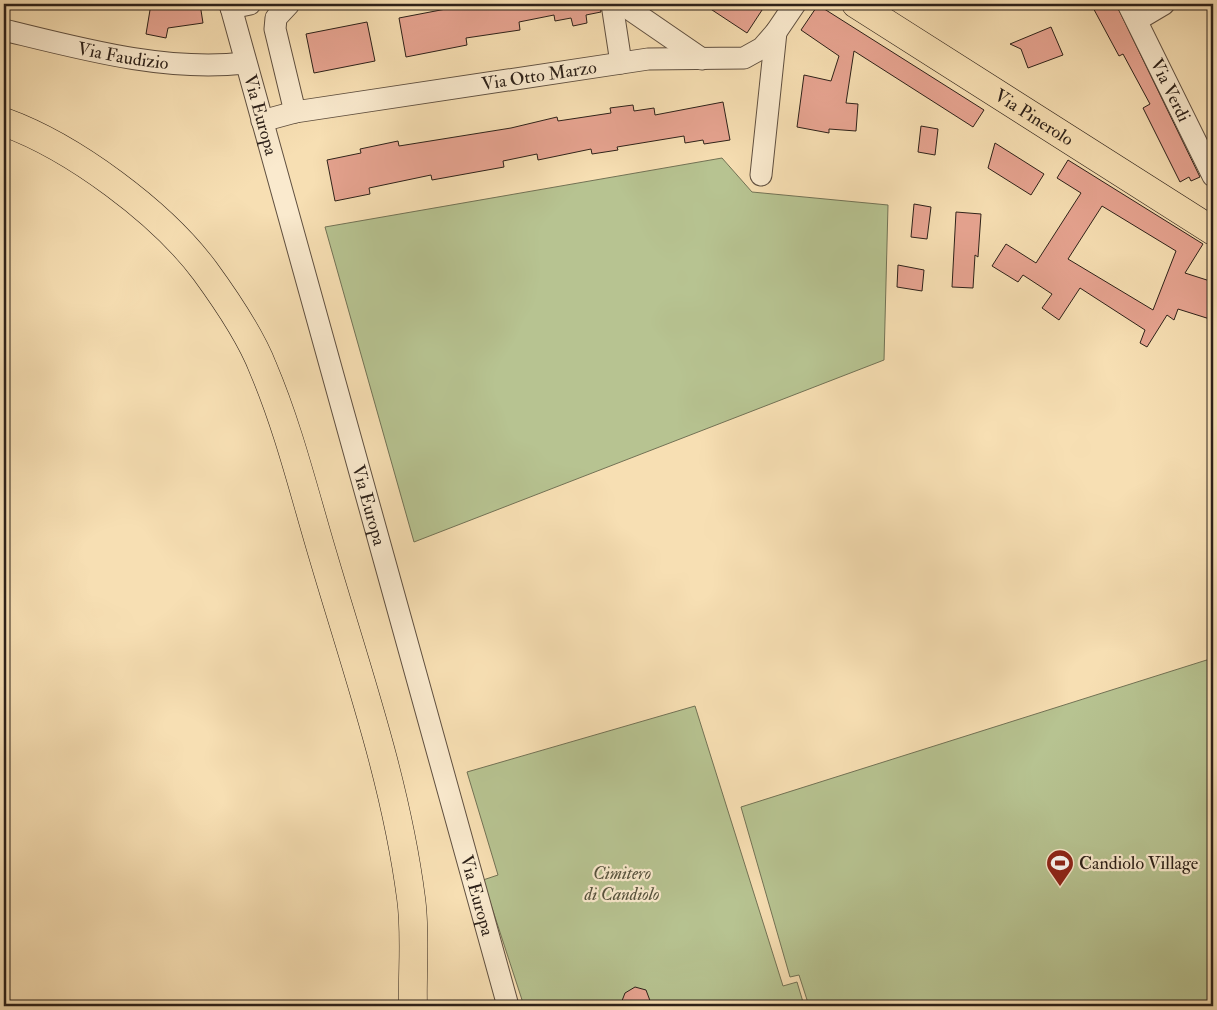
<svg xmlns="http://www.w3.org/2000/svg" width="1217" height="1010" font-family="'IM FELL Double Pica',serif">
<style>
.green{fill:#b7c391;stroke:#727255}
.building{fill:#e7a491;stroke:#2d2119;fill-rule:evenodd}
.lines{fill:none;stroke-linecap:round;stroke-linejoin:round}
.minor-casing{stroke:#605040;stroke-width:23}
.major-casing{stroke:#2d2119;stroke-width:29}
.minor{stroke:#faeace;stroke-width:21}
.major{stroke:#f7dfb3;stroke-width:28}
.labels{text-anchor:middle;stroke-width:4.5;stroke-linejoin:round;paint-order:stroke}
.street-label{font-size:18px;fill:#2d2119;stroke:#faeace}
.poi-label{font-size:18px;fill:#2d2119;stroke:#faeace;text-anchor:start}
.park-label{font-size:18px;font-style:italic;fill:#56523d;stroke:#faeace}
</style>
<rect width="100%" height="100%" fill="#f7dfb3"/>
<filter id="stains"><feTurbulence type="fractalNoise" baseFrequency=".004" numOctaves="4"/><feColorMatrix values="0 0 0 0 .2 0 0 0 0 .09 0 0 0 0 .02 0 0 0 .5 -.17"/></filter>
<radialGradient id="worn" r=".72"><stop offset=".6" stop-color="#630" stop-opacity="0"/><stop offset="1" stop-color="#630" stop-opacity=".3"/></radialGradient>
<!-- green -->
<path class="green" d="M 722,158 L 752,192 L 888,205 L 884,360 L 414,542 L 325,227 Z
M 1213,658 L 1213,1006 L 809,1006 L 799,975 L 790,977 L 741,807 Z
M 695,706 L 783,986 L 797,982 L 803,1002 L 790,1006 L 524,1006 L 483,880 L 498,875 L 467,772 Z"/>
<!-- building -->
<path class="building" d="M 151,4 L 200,4 L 203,23 L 168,28 L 166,38 L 146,34 Z
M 472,4 L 600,4 L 601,12 L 586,15 L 587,23 L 573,26 L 571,18 L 555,21 L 554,15 L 519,22 L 520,30 L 466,38 L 467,45 L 406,57 L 399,18 Z
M 703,4 L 766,4 L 747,33 Z
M 1091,4 L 1116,4 L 1200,177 L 1191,181 L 1189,177 L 1180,182 L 1143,108 L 1150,104 L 1123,54 L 1119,56 Z
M 818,5 L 984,110 L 973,127 L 854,51 L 846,103 L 858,104 L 856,131 L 829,129 L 829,133 L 797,127 L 804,75 L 831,81 L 839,56 L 801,30 Z
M 367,22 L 375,61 L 314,73 L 306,34 Z
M 1051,27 L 1063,55 L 1028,68 L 1021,49 L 1010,44 Z
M 723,102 L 730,140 L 704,144 L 703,140 L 685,143 L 684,136 L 617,147 L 618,150 L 592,154 L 591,149 L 538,160 L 537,154 L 503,161 L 504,167 L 432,180 L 431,175 L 369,188 L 370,194 L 335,201 L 327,160 L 361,153 L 360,149 L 398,141 L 399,146 L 511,128 L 557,117 L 558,121 L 611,113 L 610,108 L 633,105 L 634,111 L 654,108 L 655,115 Z
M 921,126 L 938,129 L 935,155 L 918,152 Z
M 995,143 L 1044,174 L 1031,195 L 988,168 Z
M 1068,160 L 1203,244 L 1185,273 L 1213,282 L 1213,320 L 1178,309 L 1174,320 L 1167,315 L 1147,347 L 1140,343 L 1145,330 L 1080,288 L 1059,320 L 1042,308 L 1052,294 L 1023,275 L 1018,282 L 992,266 L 1006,244 L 1036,263 L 1081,193 L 1057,178 ZM 1102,206 L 1176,251 L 1153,310 L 1068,259 Z
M 914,204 L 931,207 L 927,239 L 911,237 Z
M 956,212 L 981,214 L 978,257 L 975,255 L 973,288 L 952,287 Z
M 898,265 L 924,270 L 922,291 L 897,287 Z
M 635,987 L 646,990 L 652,1006 L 620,1006 L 625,993 Z"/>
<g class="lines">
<!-- minor casing -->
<g class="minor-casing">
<g id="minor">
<path id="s1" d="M 230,4 L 508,1006"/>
<path d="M 289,4 L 276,18 L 275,29 L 295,112"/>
<path d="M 612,4 L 621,63"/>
<path d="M 622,4 L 702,59"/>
<path id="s2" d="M 1128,4 L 1213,176"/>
<path d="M 231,8 L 250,4"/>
<path d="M 1137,20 L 1164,4"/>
<path id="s3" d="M 4,30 C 82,49 165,72 245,63"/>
<path id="s4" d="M 262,121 L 295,112 L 648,59 L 744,58 L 762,48 L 776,32 L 795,4"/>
<path d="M 761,175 L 776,32"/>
</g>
</g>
<!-- major casing -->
<g class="major-casing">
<g id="major">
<path id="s5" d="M 856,4 L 1213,231"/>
<path d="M 4,122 C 73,147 161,212 205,271 C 224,297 251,337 263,368 C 289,429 305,496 324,559 C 357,671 396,782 411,898 C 416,933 412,971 413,1006"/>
</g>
</g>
<!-- minor -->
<use href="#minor" class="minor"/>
<!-- major -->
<use href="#major" class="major"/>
</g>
<!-- icons -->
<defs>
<g id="stadium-pin" transform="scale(1.4375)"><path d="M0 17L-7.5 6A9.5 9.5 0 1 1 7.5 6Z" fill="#8f2418" stroke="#faeace"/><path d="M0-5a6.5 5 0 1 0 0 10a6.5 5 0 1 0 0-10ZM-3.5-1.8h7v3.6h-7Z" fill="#fff"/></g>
</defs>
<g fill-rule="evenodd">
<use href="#stadium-pin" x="1060" y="863"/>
</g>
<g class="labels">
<!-- street labels -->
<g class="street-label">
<text dy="6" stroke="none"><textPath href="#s3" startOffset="122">Via Faudizio</textPath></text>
<text dy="6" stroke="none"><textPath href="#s4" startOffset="281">Via Otto Marzo</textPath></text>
<text dy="6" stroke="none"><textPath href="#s2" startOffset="96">Via Verdi</textPath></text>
<text dy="6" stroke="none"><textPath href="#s1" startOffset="115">Via Europa</textPath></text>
<text dy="6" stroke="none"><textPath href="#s5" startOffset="211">Via Pinerolo</textPath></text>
<text dy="6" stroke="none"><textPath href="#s1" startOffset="520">Via Europa</textPath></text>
<text dy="6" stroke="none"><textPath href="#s1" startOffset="925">Via Europa</textPath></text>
</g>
<!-- poi labels -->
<g class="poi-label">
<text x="1079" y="869">Candiolo Village</text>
</g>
<!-- park labels -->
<g class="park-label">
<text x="622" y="879">Cimitero<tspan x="622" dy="21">di Candiolo</tspan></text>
</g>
</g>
<!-- margin -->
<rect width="1217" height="1010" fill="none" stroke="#f7dfb3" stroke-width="20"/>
<rect x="5" y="5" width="1207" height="1000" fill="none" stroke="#2d2119" stroke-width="2.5"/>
<rect x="10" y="10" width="1197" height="990" fill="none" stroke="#2d2119"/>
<rect width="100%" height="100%" filter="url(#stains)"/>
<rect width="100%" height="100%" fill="url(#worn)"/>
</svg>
